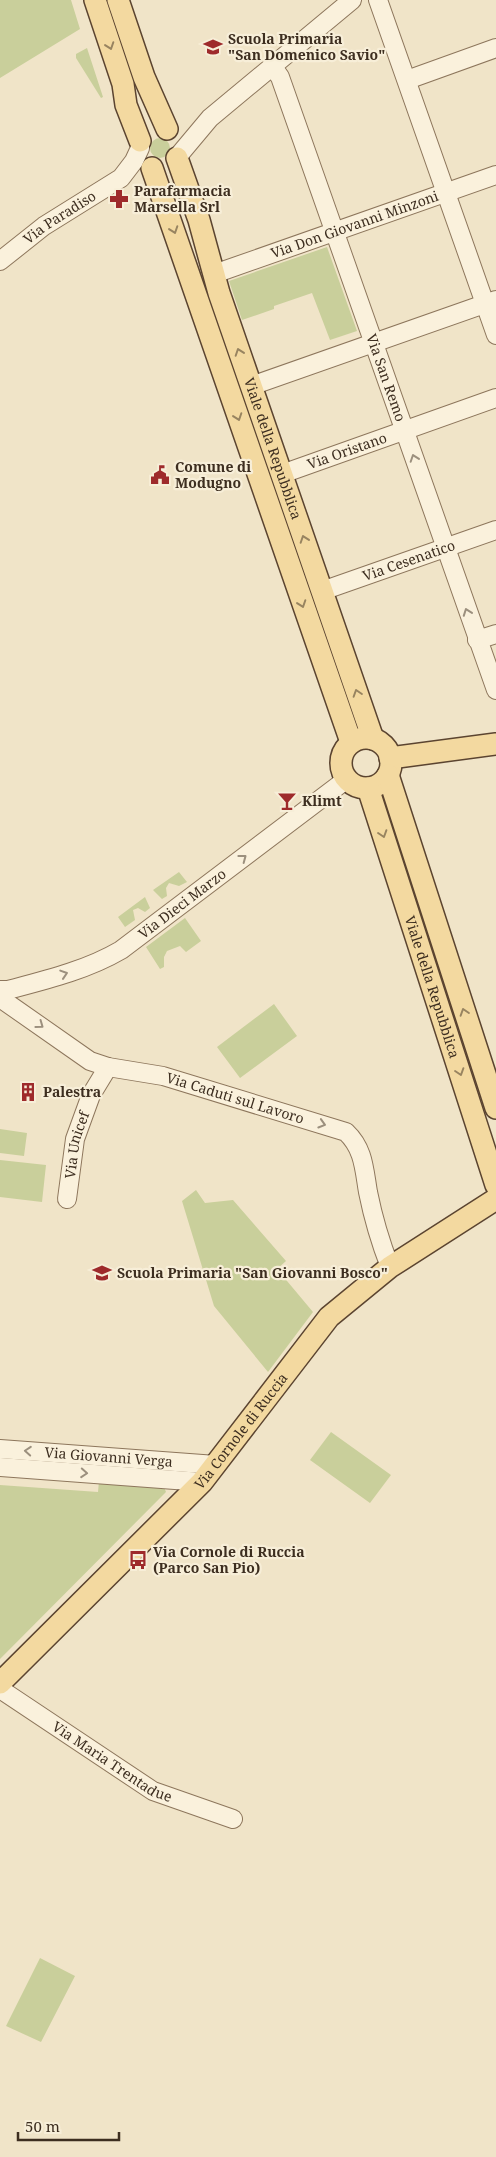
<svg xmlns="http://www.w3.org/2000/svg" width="496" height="2157" font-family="'Noto Serif',serif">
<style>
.green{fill:#c9cf9b}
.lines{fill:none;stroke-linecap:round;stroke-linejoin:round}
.minor-casing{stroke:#8d765c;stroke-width:20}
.major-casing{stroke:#5b4430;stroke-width:24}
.minor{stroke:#faf1dc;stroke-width:18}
.major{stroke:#f3d9a0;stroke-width:21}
.oneway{stroke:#988460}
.oneway2{stroke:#9c907e}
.labels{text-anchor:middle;stroke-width:4.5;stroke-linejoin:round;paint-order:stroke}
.poi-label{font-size:14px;font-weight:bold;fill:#3d2e20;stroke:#f7eed8;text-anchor:start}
.street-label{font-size:14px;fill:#3d2e20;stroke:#f7eed8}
</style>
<rect width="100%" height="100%" fill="#f0e4c8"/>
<!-- green -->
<path class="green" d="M 0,0 L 71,0 L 80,29 L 0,78 Z
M 87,48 L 103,97 L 101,98 L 76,58 L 76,54 Z
M150 148a10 10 0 1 1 20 0a10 10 0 1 1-20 0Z
M 327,247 L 357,331 L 330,340 L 312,293 L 274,306 L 274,309 L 242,320 L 229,281 Z
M 179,872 L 187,882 L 179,886 L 169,883 L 166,888 L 167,896 L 162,899 L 153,890 Z
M 145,897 L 150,908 L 145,912 L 138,908 L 133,910 L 135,920 L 125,927 L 118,917 Z
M 185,918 L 201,941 L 186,952 L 180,946 L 167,951 L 164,957 L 164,967 L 160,969 L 146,947 Z
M 274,1004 L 297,1036 L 240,1078 L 217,1047 Z
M 0,1129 L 27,1133 L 24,1156 L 0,1153 Z
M 0,1160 L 46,1165 L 42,1202 L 0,1197 Z
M 196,1190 L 205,1203 L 233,1200 L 286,1261 L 277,1269 L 313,1312 L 268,1372 L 214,1306 L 182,1201 Z
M 331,1432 L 391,1475 L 370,1503 L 310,1460 Z
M 99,1481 L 164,1487 L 166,1492 L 0,1659 L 0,1485 L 98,1492 Z
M 40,1958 L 75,1976 L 41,2042 L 6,2026 Z"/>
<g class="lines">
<!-- minor casing -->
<g class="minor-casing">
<g id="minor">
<path d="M 378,0 L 496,335"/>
<path id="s1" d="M 273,67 L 280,77 L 496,690"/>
<path d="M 407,80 L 496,48"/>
<path d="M 179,155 L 210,118 L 352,0"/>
<path id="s2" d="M 0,261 L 44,226 L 121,178 L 134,161 L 140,148"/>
<path id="s3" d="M 214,274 L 496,175"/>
<path d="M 251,386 L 496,300"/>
<path id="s4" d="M 282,474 L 496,398"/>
<path id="s5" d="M 322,591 L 496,530"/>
<path d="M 477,640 L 496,634"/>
<path id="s6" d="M 0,990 L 8,990 C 46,980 87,970 121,950 L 347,779"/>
<path id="s7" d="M 0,998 L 90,1061 L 108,1067 L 163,1076 L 346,1132 C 364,1149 364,1169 368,1192 C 373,1217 381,1244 390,1267"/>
<path id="s8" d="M 67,1199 L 75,1139 L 91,1095 L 108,1067"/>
<path id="s9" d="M 0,1449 L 216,1465"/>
<path d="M 0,1467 L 202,1482"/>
<path id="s10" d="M 0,1689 L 153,1791 L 233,1819"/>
</g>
</g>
<!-- major casing -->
<g class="major-casing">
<g id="major">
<path d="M 95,0 L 123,84 L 126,105 L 140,141"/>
<path d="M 118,0 L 144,77 L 167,129"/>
<path id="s11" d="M 177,158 L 199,220 L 219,293 L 373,739"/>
<path d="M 152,168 L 351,742"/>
<circle cx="366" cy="763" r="25"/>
<path d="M 390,758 L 496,744"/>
<path d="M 388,775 L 496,1108"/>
<path id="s12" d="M 368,788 L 496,1185"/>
<path id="s13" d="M 0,1683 L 202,1482 L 329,1317 L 390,1267 L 496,1199"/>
</g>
</g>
<!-- minor -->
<use href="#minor" class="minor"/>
<!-- major -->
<use href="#major" class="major"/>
</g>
<!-- one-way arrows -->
<defs><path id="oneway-chevron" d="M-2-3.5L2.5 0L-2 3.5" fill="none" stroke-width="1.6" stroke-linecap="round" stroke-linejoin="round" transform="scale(1.25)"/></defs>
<g class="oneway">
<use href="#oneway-chevron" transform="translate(110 46) rotate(71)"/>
<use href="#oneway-chevron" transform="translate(174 230) rotate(71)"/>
<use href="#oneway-chevron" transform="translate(239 352) rotate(-109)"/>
<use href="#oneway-chevron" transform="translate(238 417) rotate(71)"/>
<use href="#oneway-chevron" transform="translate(304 539) rotate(-109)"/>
<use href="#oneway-chevron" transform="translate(302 604) rotate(71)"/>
<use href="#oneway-chevron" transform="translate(357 693) rotate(-108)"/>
<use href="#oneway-chevron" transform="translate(383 834) rotate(72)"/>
<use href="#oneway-chevron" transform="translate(464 1012) rotate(-108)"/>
<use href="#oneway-chevron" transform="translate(460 1072) rotate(72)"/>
</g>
<g class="oneway2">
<use href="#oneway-chevron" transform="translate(414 458) rotate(-109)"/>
<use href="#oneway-chevron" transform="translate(467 612) rotate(-110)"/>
<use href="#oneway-chevron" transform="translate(243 858) rotate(-37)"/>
<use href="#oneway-chevron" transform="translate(64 974) rotate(-18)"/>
<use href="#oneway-chevron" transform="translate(40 1025) rotate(36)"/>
<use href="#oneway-chevron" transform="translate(322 1124) rotate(17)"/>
<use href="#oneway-chevron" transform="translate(28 1451) rotate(-176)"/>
<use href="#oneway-chevron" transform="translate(84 1473) rotate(4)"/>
</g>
<!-- icons -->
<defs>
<g id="school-bare" transform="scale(1.5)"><path d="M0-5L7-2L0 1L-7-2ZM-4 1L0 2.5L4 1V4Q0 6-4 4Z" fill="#9e2a2b" stroke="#f7eed8" stroke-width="2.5" paint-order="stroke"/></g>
<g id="pharmacy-bare" transform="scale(1.5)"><path d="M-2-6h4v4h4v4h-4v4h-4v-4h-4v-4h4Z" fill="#9e2a2b" stroke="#f7eed8" stroke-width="2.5" paint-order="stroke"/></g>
<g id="civic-bare" transform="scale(1.5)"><path d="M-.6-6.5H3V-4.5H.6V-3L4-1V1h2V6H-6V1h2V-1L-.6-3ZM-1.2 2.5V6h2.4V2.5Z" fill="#9e2a2b" stroke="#f7eed8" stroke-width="2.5" paint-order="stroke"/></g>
<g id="bar-bare" transform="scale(1.5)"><path d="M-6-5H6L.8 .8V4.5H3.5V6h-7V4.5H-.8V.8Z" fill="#9e2a2b" stroke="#f7eed8" stroke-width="2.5" paint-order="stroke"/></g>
<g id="building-bare" transform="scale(1.5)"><path d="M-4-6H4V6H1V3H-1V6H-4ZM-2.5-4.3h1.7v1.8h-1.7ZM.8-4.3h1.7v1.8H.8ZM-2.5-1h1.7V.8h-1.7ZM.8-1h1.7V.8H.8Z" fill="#9e2a2b" stroke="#f7eed8" stroke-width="2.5" paint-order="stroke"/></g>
<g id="bus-bare" transform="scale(1.5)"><path d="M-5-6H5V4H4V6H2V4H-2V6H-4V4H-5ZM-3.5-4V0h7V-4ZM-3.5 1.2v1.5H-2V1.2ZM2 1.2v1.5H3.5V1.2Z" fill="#9e2a2b" stroke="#f7eed8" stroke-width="2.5" paint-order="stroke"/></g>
</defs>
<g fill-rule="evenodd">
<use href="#school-bare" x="213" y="47"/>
<use href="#pharmacy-bare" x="119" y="199"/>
<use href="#civic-bare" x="160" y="475"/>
<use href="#bar-bare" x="287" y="801"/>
<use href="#building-bare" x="28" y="1092"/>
<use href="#school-bare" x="102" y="1273"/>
<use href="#bus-bare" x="138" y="1560"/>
</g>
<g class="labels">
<!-- poi labels -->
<g class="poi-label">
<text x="228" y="44">Scuola Primaria<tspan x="228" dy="16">"San Domenico Savio"</tspan></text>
<text x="134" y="196">Parafarmacia<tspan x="134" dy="16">Marsella Srl</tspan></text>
<text x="175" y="472">Comune di<tspan x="175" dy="16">Modugno</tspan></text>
<text x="302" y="806">Klimt</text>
<text x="43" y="1097">Palestra</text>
<text x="117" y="1278">Scuola Primaria "San Giovanni Bosco"</text>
<text x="153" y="1557">Via Cornole di Ruccia<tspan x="153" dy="16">(Parco San Pio)</tspan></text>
</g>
<!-- street labels -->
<g class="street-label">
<text dy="5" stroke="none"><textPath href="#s2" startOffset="74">Via Paradiso</textPath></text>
<text dy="5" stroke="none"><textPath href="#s3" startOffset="149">Via Don Giovanni Minzoni</textPath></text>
<text dy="5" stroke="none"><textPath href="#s1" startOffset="331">Via San Remo</textPath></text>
<text dy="5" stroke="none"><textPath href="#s11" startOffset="306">Viale della Repubblica</textPath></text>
<text dy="5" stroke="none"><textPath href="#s4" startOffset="69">Via Oristano</textPath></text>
<text dy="5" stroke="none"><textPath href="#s5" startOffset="92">Via Cesenatico</textPath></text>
<text dy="5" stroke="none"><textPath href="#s6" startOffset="205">Via Dieci Marzo</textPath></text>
<text dy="5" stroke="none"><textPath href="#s12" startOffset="209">Viale della Repubblica</textPath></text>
<text dy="5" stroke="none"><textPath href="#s7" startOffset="260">Via Caduti sul Lavoro</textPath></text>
<text dy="5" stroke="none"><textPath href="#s8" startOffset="55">Via Unicef</textPath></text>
<text dy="5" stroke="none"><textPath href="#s13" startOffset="349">Via Cornole di Ruccia</textPath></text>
<text dy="5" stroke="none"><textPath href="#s9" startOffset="109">Via Giovanni Verga</textPath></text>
<text dy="5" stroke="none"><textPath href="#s10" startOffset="134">Via Maria Trentadue</textPath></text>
</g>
</g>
<!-- scale -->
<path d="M18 2132v8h101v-8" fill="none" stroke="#3d2e20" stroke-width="2.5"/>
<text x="25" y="2132" font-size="15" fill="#3d2e20" stroke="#f7eed8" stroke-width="4" paint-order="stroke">50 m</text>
</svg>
